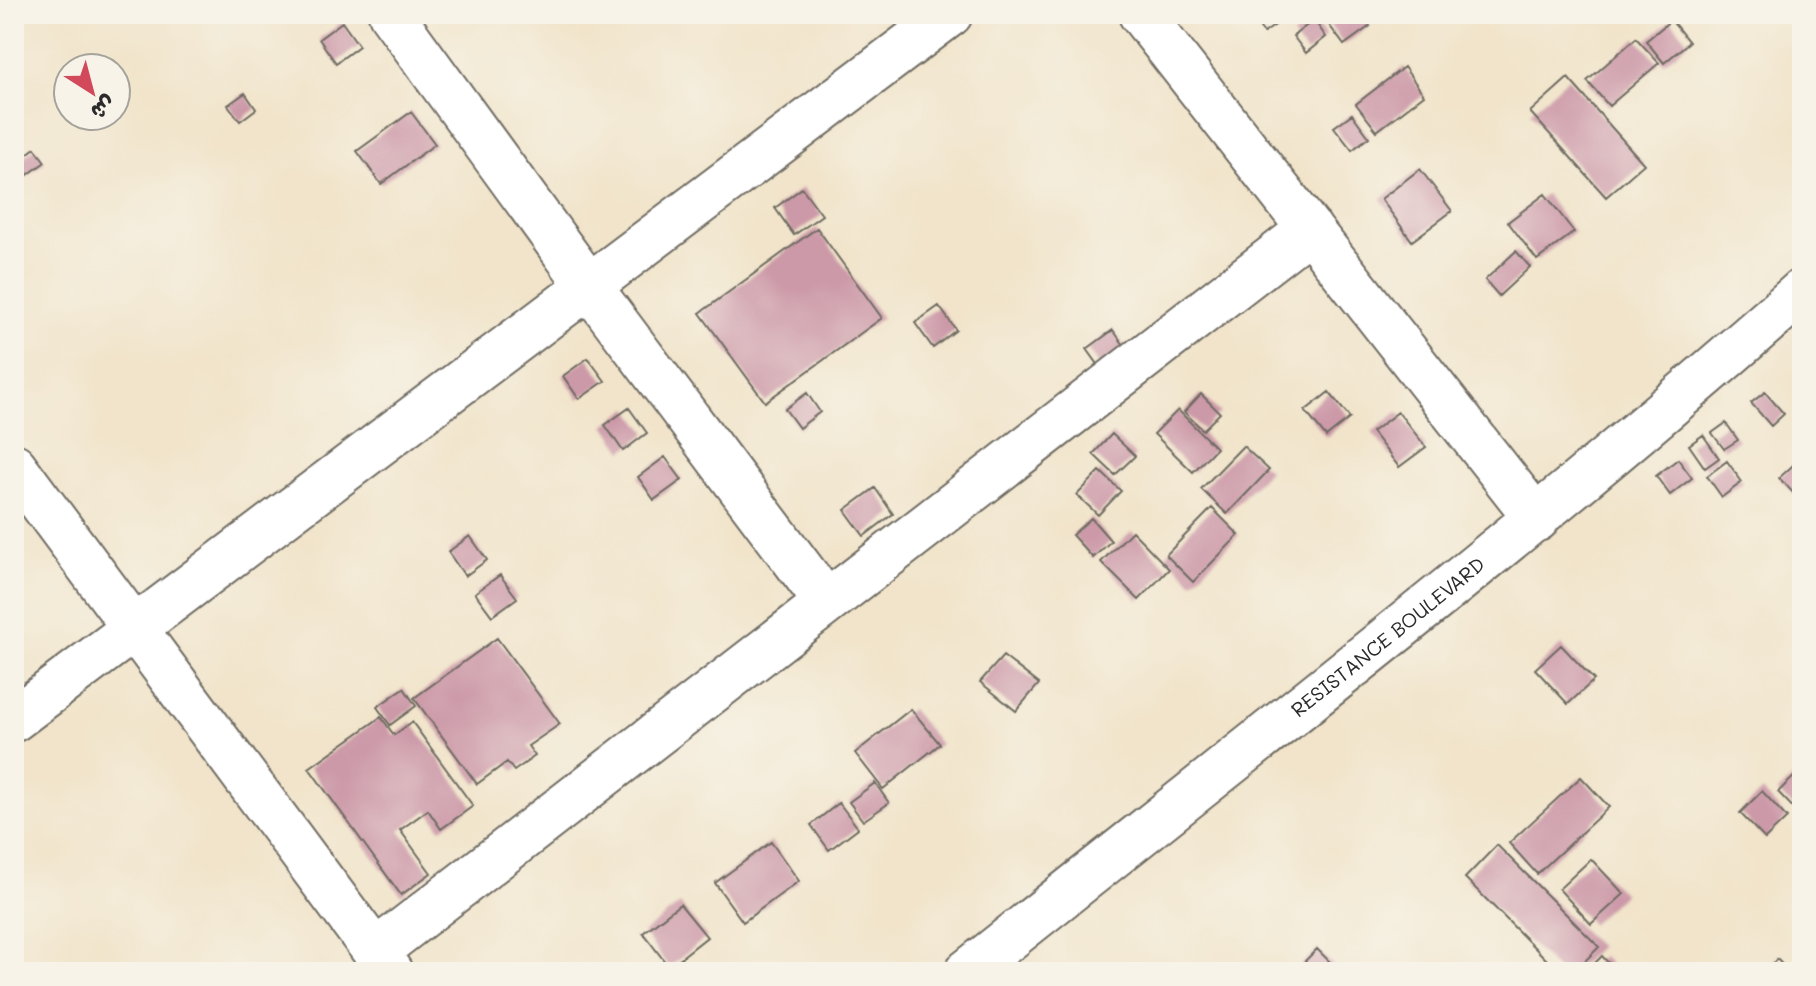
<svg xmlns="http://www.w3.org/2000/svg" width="1816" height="986" font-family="Mali,'Playpen Sans Arabic',sans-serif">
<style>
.building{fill:#cc99a8}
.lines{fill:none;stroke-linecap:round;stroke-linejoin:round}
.street-casing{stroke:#706c63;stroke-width:48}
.highway-casing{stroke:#706c63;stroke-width:48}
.street{stroke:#fff;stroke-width:44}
.highway{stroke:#fff;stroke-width:44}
.labels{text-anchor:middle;stroke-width:7;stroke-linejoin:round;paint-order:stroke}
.street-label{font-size:20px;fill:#2b2b2b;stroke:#f7f3e8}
</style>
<rect width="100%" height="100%" fill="#f7f3e8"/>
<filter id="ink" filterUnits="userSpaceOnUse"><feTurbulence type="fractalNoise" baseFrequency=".0125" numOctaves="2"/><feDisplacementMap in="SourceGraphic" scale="16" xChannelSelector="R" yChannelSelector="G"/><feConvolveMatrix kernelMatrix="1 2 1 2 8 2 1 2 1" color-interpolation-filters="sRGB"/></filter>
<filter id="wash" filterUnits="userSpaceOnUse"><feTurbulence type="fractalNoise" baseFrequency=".006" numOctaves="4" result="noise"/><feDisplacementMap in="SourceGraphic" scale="32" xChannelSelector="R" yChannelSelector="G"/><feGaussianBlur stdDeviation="1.8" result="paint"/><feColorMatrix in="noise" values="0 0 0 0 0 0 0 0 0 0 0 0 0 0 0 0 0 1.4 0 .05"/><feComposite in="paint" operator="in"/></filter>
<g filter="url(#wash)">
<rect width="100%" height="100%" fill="#f1e4ca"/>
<g id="blocks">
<!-- building -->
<path class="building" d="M 1249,14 L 1286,14 L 1288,16 L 1264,33 Z
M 1321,14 L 1361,14 L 1370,26 L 1344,45 Z
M 1314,20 L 1326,37 L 1306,53 L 1293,36 Z
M 1671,20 L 1689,42 L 1664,63 L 1646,41 Z
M 342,22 L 359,46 L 336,63 L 319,39 Z
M 1636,38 L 1659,63 L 1609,106 L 1587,81 Z
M 1404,67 L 1424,95 L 1377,131 L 1356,104 Z
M 1568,78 L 1644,164 L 1606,197 L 1530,112 Z
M 245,93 L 256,109 L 240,121 L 228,105 Z
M 411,112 L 435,144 L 381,184 L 357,151 Z
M 1352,114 L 1369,137 L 1352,150 L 1334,127 Z
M 35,148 L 45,162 L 14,185 L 14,164 Z
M 1420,169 L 1452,211 L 1412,241 L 1381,199 Z
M 802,188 L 822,215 L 794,235 L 775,208 Z
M 1545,194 L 1574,232 L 1537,260 L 1508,222 Z
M 817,228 L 882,318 L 765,402 L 700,313 Z
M 1516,251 L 1530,267 L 1499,296 L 1485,280 Z
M 939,306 L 956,330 L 933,348 L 915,323 Z
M 1113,330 L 1126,348 L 1100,367 L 1087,349 Z
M 588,358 L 605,381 L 579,399 L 563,376 Z
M 1329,392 L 1350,418 L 1326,437 L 1305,411 Z
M 1765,392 L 1784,414 L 1771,426 L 1751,403 Z
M 807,393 L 820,412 L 799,428 L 785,409 Z
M 1201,394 L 1220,413 L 1203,430 L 1184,412 Z
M 629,408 L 647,433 L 623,451 L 605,425 Z
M 1178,410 L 1216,448 L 1193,472 L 1154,434 Z
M 1398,412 L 1426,447 L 1399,467 L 1372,432 Z
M 1726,423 L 1738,440 L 1724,449 L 1712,433 Z
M 1112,434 L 1135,456 L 1115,475 L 1093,454 Z
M 1703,435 L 1719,458 L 1705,468 L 1689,445 Z
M 1243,446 L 1269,470 L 1227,514 L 1201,489 Z
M 665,457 L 682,480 L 654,500 L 638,477 Z
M 1802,457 L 1802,502 L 1779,478 Z
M 1678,459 L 1692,478 L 1670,495 L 1656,476 Z
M 1727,461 L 1742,482 L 1722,497 L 1707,476 Z
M 1100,471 L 1121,491 L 1098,515 L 1077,495 Z
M 875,488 L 893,514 L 864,536 L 845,510 Z
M 1212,508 L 1239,535 L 1193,582 L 1166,555 Z
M 1091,518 L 1111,541 L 1093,558 L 1072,535 Z
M 1132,531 L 1169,569 L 1139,600 L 1101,562 Z
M 470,536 L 487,560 L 465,576 L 448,552 Z
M 500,575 L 517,598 L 492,616 L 475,593 Z
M 497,638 L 560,724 L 528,746 L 535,756 L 514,771 L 507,762 L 477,784 L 414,698 Z
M 1561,645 L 1594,680 L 1568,704 L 1535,669 Z
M 1003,656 L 1039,684 L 1016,711 L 980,682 Z
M 404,688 L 416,706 L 390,725 L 377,707 Z
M 911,709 L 940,744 L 883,789 L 855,753 Z
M 381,717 L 394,735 L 412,722 L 473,806 L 441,829 L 428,810 L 400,830 L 431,873 L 401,895 L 309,768 Z
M 1802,769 L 1802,817 L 1778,792 Z
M 1581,777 L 1609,807 L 1537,874 L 1509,843 Z
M 875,783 L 889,803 L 863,821 L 849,802 Z
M 1762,791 L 1787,818 L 1765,839 L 1740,813 Z
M 839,803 L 858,828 L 829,850 L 811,825 Z
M 771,842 L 799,881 L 743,922 L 715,883 Z
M 1497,845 L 1599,947 L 1574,972 L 1559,972 L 1465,878 Z
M 1591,859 L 1624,894 L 1591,924 L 1559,889 Z
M 680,904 L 707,937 L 669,967 L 643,933 Z
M 1317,949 L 1340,972 L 1294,972 Z
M 1602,956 L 1617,972 L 1586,972 Z
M 1777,959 L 1789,972 L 1764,972 Z"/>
</g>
</g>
<g filter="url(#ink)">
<use href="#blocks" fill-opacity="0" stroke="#706c63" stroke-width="2"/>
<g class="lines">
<!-- street casing -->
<g class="street-casing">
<path id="street" d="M 391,14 L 589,286 L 826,602
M 1141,14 L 1537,519
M 14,466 L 390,972
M 14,719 L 950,14
M 375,952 L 1310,229"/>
</g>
<!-- highway casing -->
<g class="highway-casing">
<g id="highway">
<path id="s1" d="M 967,972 C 1248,748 1533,529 1802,291"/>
</g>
</g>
<!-- street -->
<use href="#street" class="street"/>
<!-- highway -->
<use href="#highway" class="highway"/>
</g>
</g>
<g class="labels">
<!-- street labels -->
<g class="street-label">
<text dy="7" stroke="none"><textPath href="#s1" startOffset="538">RESISTANCE BOULEVARD</textPath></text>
</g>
</g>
<!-- margin -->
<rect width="1816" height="986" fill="none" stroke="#f7f3e8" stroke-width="48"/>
<!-- north arrow -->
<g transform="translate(92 92) rotate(144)"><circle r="38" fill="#f7f3e8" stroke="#a5a39c" stroke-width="2"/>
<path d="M0-6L14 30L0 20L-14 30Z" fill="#d1495b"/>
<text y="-12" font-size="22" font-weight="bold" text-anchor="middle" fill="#2b2b2b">ش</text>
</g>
</svg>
